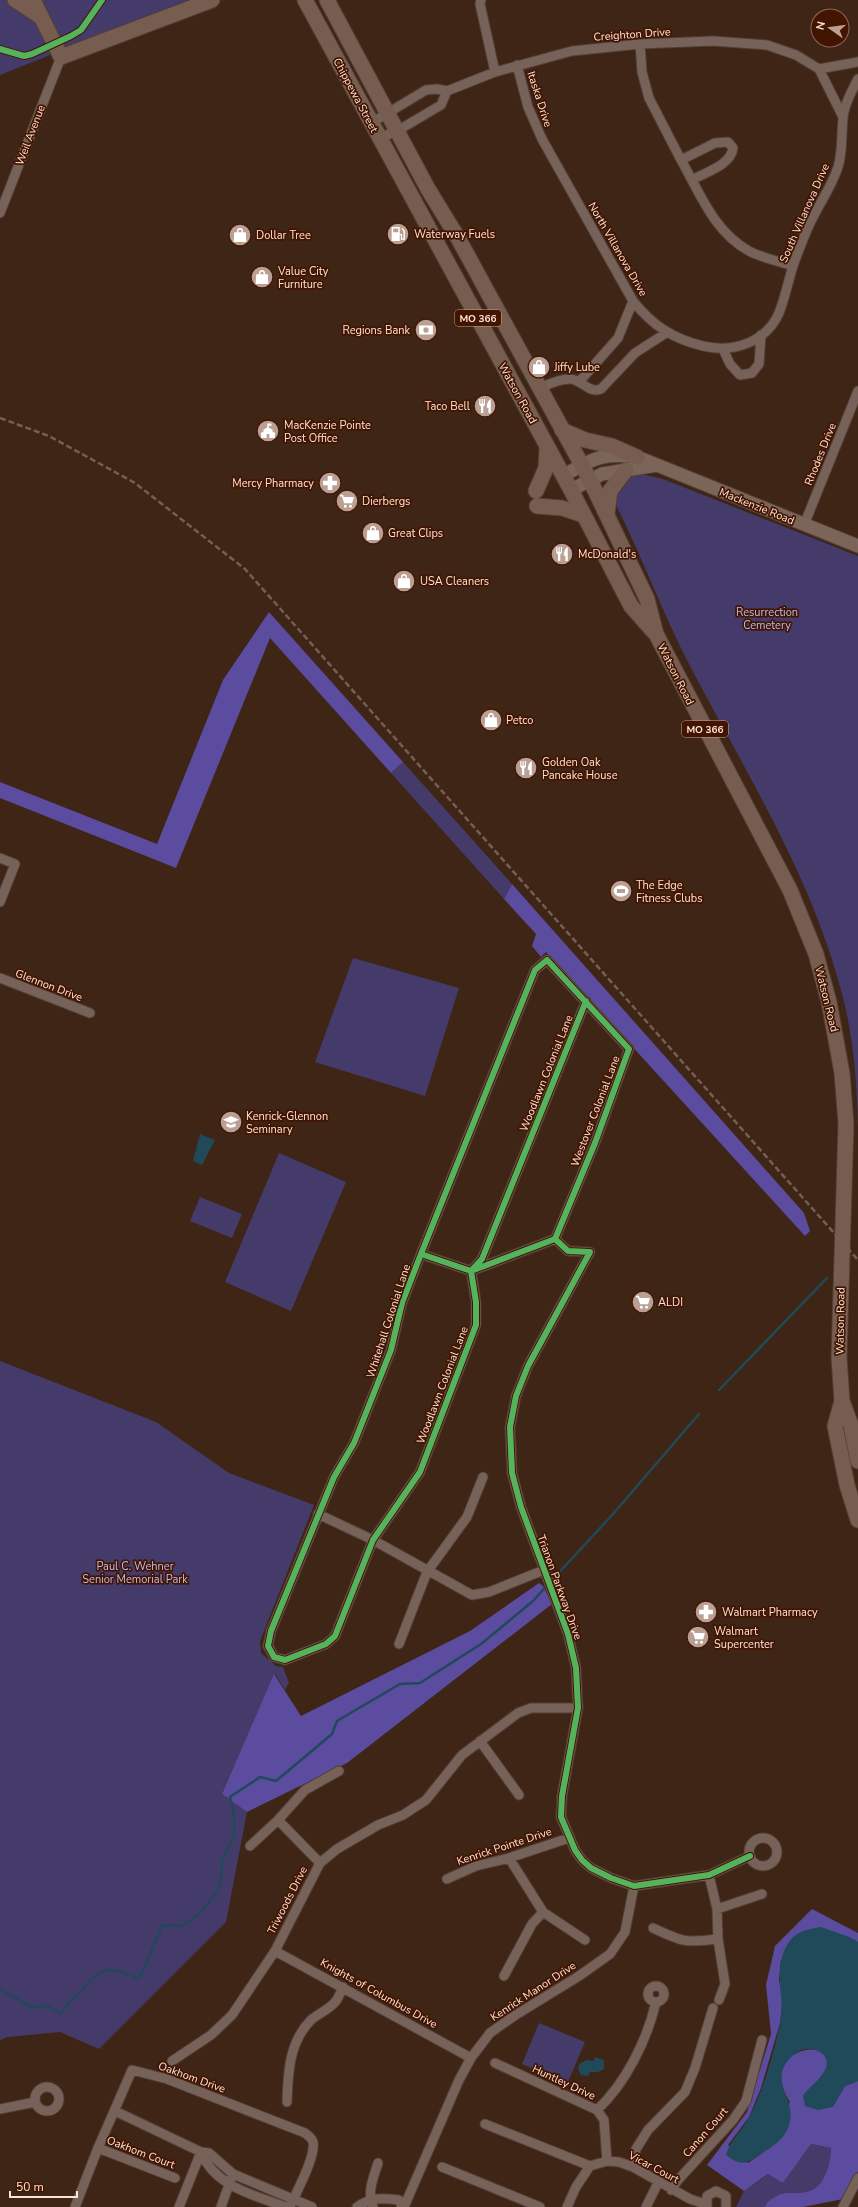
<svg xmlns="http://www.w3.org/2000/svg" width="858" height="2207" font-family="'Nunito Sans',sans-serif">
<style>
.green{fill:#443b6a}
.forest{fill:#5b4c9f}
.water{fill:#204959}
.lines{fill:none;stroke-linecap:round;stroke-linejoin:round}
.stream{stroke:#204959;stroke-width:2.5}
.street-casing{stroke:#523f36;stroke-width:11}
.secondary-casing{stroke:#523f36;stroke-width:15}
.primary-casing{stroke:#523f36;stroke-width:17}
.street{stroke:#766258;stroke-width:9}
.secondary{stroke:#7b6559;stroke-width:13}
.primary{stroke:#765d50;stroke-width:15}
.rail{stroke:#735f54;stroke-width:2.5;stroke-dasharray:6 3;stroke-linecap:butt}
.cycleway-casing{stroke:#431500;stroke-width:8}
.cycleway{stroke:#56b35d;stroke-width:6}
.labels{text-anchor:middle;stroke-width:3.5;stroke-linejoin:round;paint-order:stroke}
.shield{fill:#431500;stroke:#c4a597;stroke-width:1}
.shield-label{font-size:10px;font-weight:bold;fill:#fce3d8}
.street-label{font-size:11px;fill:#fce3d8;stroke:#431500}
.poi-label{font-size:11px;fill:#fce3d8;stroke:#431500;text-anchor:start}
.park-label{font-size:11px;fill:#bdbbee;stroke:#431500}
</style>
<rect width="100%" height="100%" fill="#3e2516"/>
<!-- green -->
<path class="green" d="M 0,0 L 188,0 L 0,75 Z
M 634,475 L 646,475 L 663,479 L 858,556 L 858,1128 C 857,1083 854,1039 842,994 C 812,877 746,773 690,666 C 663,614 643,559 617,507 L 616,496 L 625,478 Z
M 403,762 L 512,884 L 504,899 L 391,773 Z
M 353,958 L 459,988 L 425,1096 L 315,1062 Z
M 279,1153 L 346,1182 L 291,1311 L 225,1282 Z
M 200,1197 L 242,1214 L 232,1238 L 190,1221 Z
M 0,1361 L 156,1422 L 229,1473 L 314,1505 L 260,1641 L 261,1653 L 276,1666 L 283,1667 L 289,1683 L 285,1690 L 275,1674 L 222,1794 L 247,1812 L 226,1922 L 99,2049 L 60,2032 L 8,2037 L 0,2040 Z
M 539,2023 L 585,2042 L 568,2082 L 522,2064 Z
M 811,2144 L 831,2148 C 830,2165 825,2189 805,2192 C 791,2195 787,2189 773,2198 C 770,2201 767,2202 765,2207 L 736,2207 L 744,2191 L 769,2174 L 783,2183 Z"/>
<!-- forest -->
<path class="forest" d="M 269,612 L 403,762 L 391,773 L 270,638 L 176,868 L 0,798 L 0,782 L 157,844 L 223,680 Z
M 512,884 L 804,1213 L 810,1231 L 805,1236 L 546,952 L 541,957 L 532,946 L 536,934 L 504,899 Z
M 539,1583 L 543,1586 L 552,1604 L 347,1763 L 247,1812 L 222,1794 L 274,1674 L 301,1716 L 470,1631 Z
M 812,1909 L 858,1933 L 858,1942 L 849,1937 L 781,1960 L 779,1980 L 783,1998 L 780,2023 L 761,2088 L 749,2117 L 728,2145 L 748,2163 L 761,2154 L 790,2102 C 754,2047 841,2033 826,2071 C 823,2077 808,2089 803,2096 L 832,2107 L 845,2086 L 858,2081 L 858,2171 L 843,2199 L 803,2207 L 765,2207 C 767,2202 769,2201 773,2198 C 787,2189 791,2195 805,2192 C 825,2189 830,2165 831,2148 L 811,2144 L 783,2183 L 768,2174 L 744,2191 L 707,2165 L 747,2112 L 771,2034 L 766,1985 L 775,1946 Z"/>
<!-- water -->
<path class="water" d="M 200,1134 L 215,1140 L 202,1165 L 193,1161 Z
M 821,1927 L 849,1937 L 858,1942 L 858,2081 L 845,2086 L 833,2107 L 818,2110 L 805,2106 L 803,2096 C 811,2085 833,2071 825,2057 C 823,2053 817,2050 812,2049 C 804,2048 797,2051 791,2057 C 766,2084 798,2097 789,2125 C 784,2141 771,2147 758,2156 C 745,2165 739,2165 726,2155 C 730,2140 742,2131 749,2117 C 764,2089 773,2055 780,2024 C 786,1996 771,1969 789,1942 C 796,1931 809,1929 821,1927 Z
M 595,2057 L 604,2060 L 604,2069 L 598,2072 L 590,2072 L 588,2076 L 581,2075 L 578,2069 L 579,2064 L 587,2060 L 594,2061 Z"/>
<g class="lines">
<!-- stream -->
<path class="stream" d="M 719,1390 L 827,1278
M 554,1578 L 613,1514 L 699,1414
M 0,1989 L 31,2007 L 48,2006 L 60,2013 C 66,2009 66,2006 70,2001 C 73,1998 78,1995 81,1991 C 101,1968 108,1964 136,1978 L 141,1976 L 162,1925 L 182,1926 L 199,1914 L 218,1891 L 222,1872 L 222,1860 L 234,1836 L 234,1816 L 230,1797 L 260,1777 L 276,1781 L 332,1734 L 337,1721 L 400,1684 L 420,1683 L 481,1644 L 533,1601 L 544,1589"/>
<!-- street casing -->
<g class="street-casing">
<path id="street" d="M 481,0 L 480,4 L 495,72
M 640,44 L 642,72 L 649,98 L 681,160
M 517,65 L 528,107 L 542,139 L 633,301 C 652,325 673,339 703,346 C 732,353 766,343 779,313 C 785,298 788,282 793,266 C 797,254 802,242 807,230 C 816,208 831,189 838,167 C 843,151 841,136 843,119 C 843,107 852,90 858,79
M 819,69 L 843,117
M 371,123 L 426,90 L 437,89 L 447,91 L 495,72 L 572,51 L 640,44 L 713,41 L 767,45 L 796,55 L 819,69 L 858,62
M 379,138 L 397,131 L 441,105 L 447,91
M 692,180 C 706,172 731,165 733,148 L 728,142 L 715,143 L 681,160 C 700,193 714,232 749,251 C 762,258 779,261 793,266
M 0,213 L 61,57
M 723,349 L 730,364 L 740,375 L 752,373 L 759,364 L 761,335
M 579,382 L 618,338 L 633,301
M 540,388 C 549,384 559,379 570,379 C 581,379 589,394 601,389 L 635,353 L 666,333
M 804,525 L 858,391
M 0,858 L 15,864 L 0,902
M 0,978 L 90,1013
M 555,1239 L 568,1251 L 590,1252 L 528,1366 L 516,1396 L 510,1427 L 512,1473 L 521,1507 L 568,1634 L 576,1668 L 578,1708 L 562,1796 L 561,1817 L 575,1850 L 582,1860 L 591,1868 L 611,1878 L 634,1886 L 709,1875 L 750,1856
M 421,1254 L 471,1271 L 555,1239 L 595,1143 L 629,1049 L 547,960 L 535,970 L 421,1254 L 402,1303 L 391,1350 L 354,1443 L 334,1477 L 271,1631 L 268,1646 L 274,1657 L 285,1660 L 326,1644 L 335,1636 L 373,1540 L 420,1472 L 476,1325 L 476,1302 L 471,1271 L 482,1259 L 586,1001
M 318,1514 L 373,1540 L 472,1595 L 489,1592 L 544,1570
M 399,1644 L 427,1572 L 467,1517 L 483,1477
M 480,1741 L 519,1795
M 278,1820 L 320,1863
M749 1852a14 14 0 1 1 28 0a14 14 0 1 1-28 0Z
M 250,1846 L 278,1820 L 305,1790 L 339,1771
M 509,1858 L 543,1912 L 585,1940
M 709,1875 L 717,1909 L 718,1939 L 725,1984 L 719,2000
M 447,1879 L 476,1866 L 509,1858 L 569,1838
M 717,1909 L 762,1894
M 653,1928 C 683,1942 684,1943 718,1939
M 275,1951 L 471,2058
M 504,1976 L 532,1924 L 543,1912
M648 1994a8 8 0 1 1 16 0a8 8 0 1 1-16 0Z
M 172,2061 L 211,2035 L 232,2015 L 275,1951 L 320,1863 L 337,1849 L 378,1825 L 403,1815 L 426,1800 L 462,1755 L 518,1713 L 531,1708 L 578,1708
M 495,2063 L 597,2110 L 604,2120 L 607,2161
M35 2099a12 12 0 1 1 24 0a12 12 0 1 1-24 0Z
M 287,2102 C 288,2073 289,2042 311,2020 C 319,2013 330,2009 336,2001 C 339,1997 341,1991 343,1987
M 0,2109 L 35,2102
M 597,2110 C 626,2083 647,2040 656,2002
M 115,2111 L 201,2152 L 209,2153 L 233,2174 L 312,2207
M 485,2124 L 590,2166
M 98,2148 L 175,2178
M 201,2152 C 215,2187 254,2195 286,2207
M 442,2167 L 540,2207
M 633,2167 L 636,2149 L 648,2130 L 685,2092 L 695,2068 L 713,2008
M 671,2190 L 678,2180 L 733,2120 L 746,2101 L 762,2040
M 75,2207 L 98,2148 L 132,2070 L 167,2079 L 305,2133 C 309,2136 312,2138 313,2142 C 316,2157 296,2192 290,2207
M 179,2207 L 201,2152
M 221,2207 L 231,2179
M 357,2207 C 371,2197 383,2198 399,2200 L 402,2207
M 373,2207 C 367,2191 373,2179 378,2163
M 404,2207 L 459,2080 L 471,2058 L 490,2033 L 514,2016 L 579,1976 L 610,1954 L 625,1932 L 634,1886
M 567,2207 L 576,2187 L 590,2166 L 607,2161 L 619,2162 L 633,2167 L 690,2199 L 705,2204
M 646,2207 L 658,2183
M 707,2207 L 707,2196 L 716,2191 L 726,2196 L 726,2207
M 843,2207 L 858,2178"/>
</g>
<!-- secondary casing -->
<g class="secondary-casing">
<path id="secondary" d="M 563,476 C 592,459 603,452 637,457 L 858,546
M 571,490 L 602,474 L 657,465"/>
</g>
<!-- primary casing -->
<g class="primary-casing">
<path id="primary" d="M 15,0 L 41,17
M 33,0 L 61,57 L 212,0
M 305,0 L 571,490 L 631,606 L 654,632
M 327,0 L 428,189 L 458,238 L 590,480 L 647,599 L 656,634 L 790,890 L 816,954 L 829,1002 L 842,1073 L 846,1124 L 839,1357 L 842,1401 L 851,1425 L 858,1461
M 562,430 L 585,440 L 612,446 L 637,457
M 536,491 L 546,468 L 547,447
M 537,506 L 562,508 L 583,515
M 607,514 L 610,491 L 626,470
M 842,1401 L 835,1426 L 847,1485 L 858,1520"/>
</g>
<!-- street -->
<use href="#street" class="street"/>
<!-- secondary -->
<use href="#secondary" class="secondary"/>
<!-- primary -->
<use href="#primary" class="primary"/>
<!-- rail -->
<path class="rail" d="M 0,418 L 49,436 L 135,483 L 245,569 L 858,1260"/>
<!-- cycleway casing -->
<g class="cycleway-casing">
<path id="cycleway" d="M 0,49 L 24,56 L 32,54 L 71,36 L 81,30 L 102,0
M 555,1239 L 568,1251 L 590,1252 L 528,1366 L 516,1396 L 510,1427 L 512,1473 L 521,1507 L 568,1634 L 576,1668 L 578,1708 L 562,1796 L 561,1817 L 575,1850 L 582,1860 L 591,1868 L 611,1878 L 634,1886 L 709,1875 L 750,1856
M 421,1254 L 471,1271 L 555,1239 L 595,1143 L 629,1049 L 547,960 L 535,970 L 421,1254 L 402,1303 L 391,1350 L 354,1443 L 334,1477 L 271,1631 L 268,1646 L 274,1657 L 285,1660 L 326,1644 L 335,1636 L 373,1540 L 420,1472 L 476,1325 L 476,1302 L 471,1271 L 482,1259 L 586,1001"/>
</g>
<!-- cycleway -->
<use href="#cycleway" class="cycleway"/>
</g>
<!-- icons -->
<defs>
<g id="fuel-disc" transform="scale(1.15)"><circle r="9.5" fill="#baa094" stroke="#431500"/><path d="M-5.5-6h7V0h2V4h1.3V-2.5L3-4.5l.8-.8L6-3V5H2.5V1h-1V6h-7ZM-4.2-4.7v3.2H.2V-4.7Z" fill="#fff"/></g>
<g id="shop-disc" transform="scale(1.15)"><circle r="9.5" fill="#baa094" stroke="#431500"/><path d="M-5-2.5h2.3a2.7 3.5 0 0 1 5.4 0H5L5.5 6h-11ZM-1.5-2.5h3a1.5 2.3 0 0 0-3 0Z" fill="#fff"/></g>
<g id="bank-disc" transform="scale(1.15)"><circle r="9.5" fill="#baa094" stroke="#431500"/><path d="M-6-4H6V4H-6ZM0-2.3a2.3 2.3 0 1 0 0 4.6a2.3 2.3 0 1 0 0-4.6Z" fill="#fff"/></g>
<g id="restaurant-disc" transform="scale(1.15)"><circle r="9.5" fill="#baa094" stroke="#431500"/><path d="M-5-6h1v4h1v-4h1v4h1v-4h1v5L-1.5 .5V6h-2V.5L-5-1ZM5-6V6H3V1.5H1.5Q1.5-4 5-6Z" fill="#fff"/></g>
<g id="civic-disc" transform="scale(1.15)"><circle r="9.5" fill="#baa094" stroke="#431500"/><path d="M-.6-6.5H3V-4.5H.6V-3L4-1V1h2V6H-6V1h2V-1L-.6-3ZM-1.2 2.5V6h2.4V2.5Z" fill="#fff"/></g>
<g id="pharmacy-disc" transform="scale(1.15)"><circle r="9.5" fill="#baa094" stroke="#431500"/><path d="M-2-6h4v4h4v4h-4v4h-4v-4h-4v-4h4Z" fill="#fff"/></g>
<g id="supermarket-disc" transform="scale(1.15)"><circle r="9.5" fill="#baa094" stroke="#431500"/><path d="M-6-5.5h2.5l.6 2H6L4.5 2H-2.5L-4.4-4H-6ZM-1.5 3.2a1.3 1.3 0 1 0 .1 0ZM3 3.2a1.3 1.3 0 1 0 .1 0Z" fill="#fff"/></g>
<g id="stadium-disc" transform="scale(1.15)"><circle r="9.5" fill="#baa094" stroke="#431500"/><path d="M0-5a6.5 5 0 1 0 0 10a6.5 5 0 1 0 0-10ZM-3.5-1.8h7v3.6h-7Z" fill="#fff"/></g>
<g id="school-disc" transform="scale(1.15)"><circle r="9.5" fill="#baa094" stroke="#431500"/><path d="M0-5L7-2L0 1L-7-2ZM-4 1L0 2.5L4 1V4Q0 6-4 4Z" fill="#fff"/></g>
</defs>
<g fill-rule="evenodd">
<use href="#fuel-disc" x="398" y="234"/>
<use href="#shop-disc" x="240" y="235"/>
<use href="#shop-disc" x="262" y="277"/>
<use href="#bank-disc" x="426" y="330"/>
<use href="#shop-disc" x="539" y="367"/>
<use href="#restaurant-disc" x="485" y="406"/>
<use href="#civic-disc" x="268" y="431"/>
<use href="#pharmacy-disc" x="330" y="483"/>
<use href="#supermarket-disc" x="347" y="501"/>
<use href="#shop-disc" x="373" y="533"/>
<use href="#restaurant-disc" x="562" y="554"/>
<use href="#shop-disc" x="404" y="581"/>
<use href="#shop-disc" x="491" y="720"/>
<use href="#restaurant-disc" x="526" y="768"/>
<use href="#stadium-disc" x="621" y="891"/>
<use href="#school-disc" x="231" y="1122"/>
<use href="#supermarket-disc" x="643" y="1302"/>
<use href="#pharmacy-disc" x="706" y="1612"/>
<use href="#supermarket-disc" x="698" y="1637"/>
</g>
<g class="labels">
<!-- shield labels -->
<g class="shield">
<rect x="455" y="310" width="46" height="16" rx="3"/>
<rect x="682" y="721" width="46" height="16" rx="3"/>
</g>
<g class="shield-label">
<text x="478" y="322">MO 366</text>
<text x="705" y="733">MO 366</text>
</g>
<!-- street labels -->
<g class="street-label">
<text transform="translate(632 34) rotate(-4)" y="4">Creighton Drive</text>
<text transform="translate(356 95) rotate(62)" y="4">Chippewa Street</text>
<text transform="translate(540 99) rotate(72)" y="4">Itaska Drive</text>
<text transform="translate(30 135) rotate(-69)" y="4">Weil Avenue</text>
<text transform="translate(804 213) rotate(-66)" y="4">South Villanova Drive</text>
<text transform="translate(618 249) rotate(60)" y="4">North Villanova Drive</text>
<text transform="translate(518 393) rotate(61)" y="4">Watson Road</text>
<text transform="translate(820 454) rotate(-68)" y="4">Rhodes Drive</text>
<text transform="translate(757 506) rotate(22)" y="4">Mackenzie Road</text>
<text transform="translate(676 674) rotate(63)" y="4">Watson Road</text>
<text transform="translate(49 985) rotate(21)" y="4">Glennon Drive</text>
<text transform="translate(827 999) rotate(76)" y="4">Watson Road</text>
<text transform="translate(546 1073) rotate(-68)" y="4">Woodlawn Colonial Lane</text>
<text transform="translate(595 1111) rotate(-69)" y="4">Westover Colonial Lane</text>
<text transform="translate(388 1321) rotate(-72)" y="4">Whitehall Colonial Lane</text>
<text transform="translate(840 1321) rotate(-89)" y="4">Watson Road</text>
<text transform="translate(442 1385) rotate(-69)" y="4">Woodlawn Colonial Lane</text>
<text transform="translate(560 1587) rotate(70)" y="4">Trianon Parkway Drive</text>
<text transform="translate(504 1846) rotate(-18)" y="4">Kenrick Pointe Drive</text>
<text transform="translate(287 1900) rotate(-63)" y="4">Triwoods Drive</text>
<text transform="translate(533 1991) rotate(-33)" y="4">Kenrick Manor Drive</text>
<text transform="translate(379 1993) rotate(29)" y="4">Knights of Columbus Drive</text>
<text transform="translate(192 2077) rotate(20)" y="4">Oakhom Drive</text>
<text transform="translate(564 2082) rotate(25)" y="4">Huntley Drive</text>
<text transform="translate(705 2132) rotate(-49)" y="4">Canon Court</text>
<text transform="translate(141 2152) rotate(21)" y="4">Oakhom Court</text>
<text transform="translate(654 2167) rotate(28)" y="4">Vicar Court</text>
</g>
<!-- poi labels -->
<g class="poi-label">
<text x="414" y="238">Waterway Fuels</text>
<text x="256" y="239">Dollar Tree</text>
<text x="278" y="275">Value City<tspan x="278" dy="13">Furniture</tspan></text>
<text x="410" y="334" text-anchor="end">Regions Bank</text>
<text x="554" y="371">Jiffy Lube</text>
<text x="470" y="410" text-anchor="end">Taco Bell</text>
<text x="284" y="429">MacKenzie Pointe<tspan x="284" dy="13">Post Office</tspan></text>
<text x="314" y="487" text-anchor="end">Mercy Pharmacy</text>
<text x="362" y="505">Dierbergs</text>
<text x="388" y="537">Great Clips</text>
<text x="578" y="558">McDonald's</text>
<text x="420" y="585">USA Cleaners</text>
<text x="506" y="724">Petco</text>
<text x="542" y="766">Golden Oak<tspan x="542" dy="13">Pancake House</tspan></text>
<text x="636" y="889">The Edge<tspan x="636" dy="13">Fitness Clubs</tspan></text>
<text x="246" y="1120">Kenrick-Glennon<tspan x="246" dy="13">Seminary</tspan></text>
<text x="658" y="1306">ALDI</text>
<text x="722" y="1616">Walmart Pharmacy</text>
<text x="714" y="1635">Walmart<tspan x="714" dy="13">Supercenter</tspan></text>
</g>
<!-- park labels -->
<g class="park-label">
<text x="767" y="616">Resurrection<tspan x="767" dy="13">Cemetery</tspan></text>
<text x="135" y="1570">Paul C. Wehner<tspan x="135" dy="13">Senior Memorial Park</tspan></text>
</g>
</g>
<!-- north arrow -->
<g transform="translate(830 28) rotate(284)"><circle r="19" fill="#431500" stroke="#8d6756"/>
<path d="M0-3L7 15L0 10L-7 15Z" fill="#baa094"/>
<text y="-6" font-size="11" font-weight="bold" text-anchor="middle" fill="#fce3d8">N</text>
</g>
<!-- scale -->
<path d="M10 2191v6h67v-6" fill="none" stroke="#fce3d8" stroke-width="2"/>
<text x="16" y="2191" font-size="12" fill="#fce3d8" stroke="#431500" stroke-width="3" paint-order="stroke">50 m</text>
</svg>
